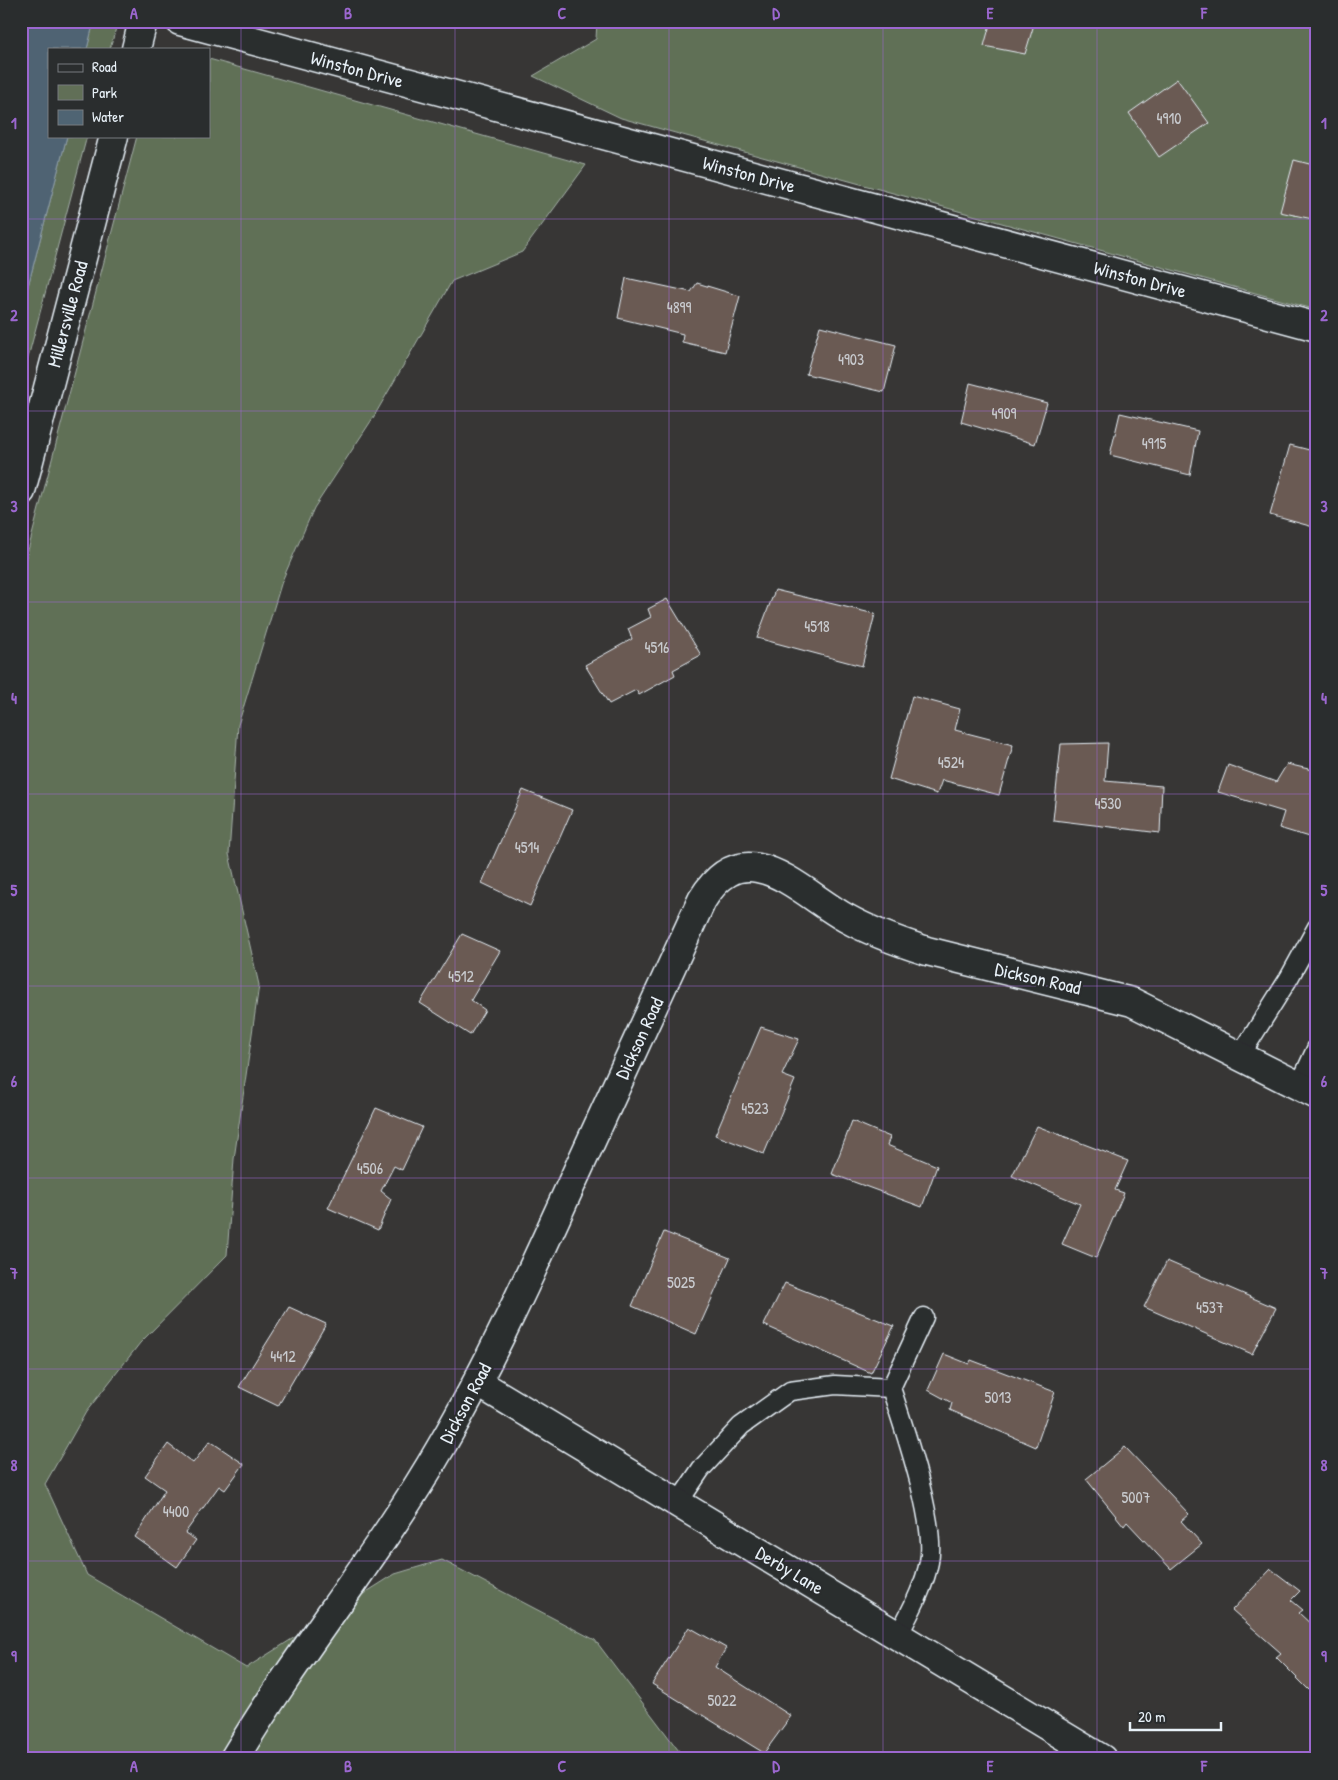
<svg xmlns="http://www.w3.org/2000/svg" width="1338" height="1780" font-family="'Patrick Hand',sans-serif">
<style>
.green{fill:#616f57;stroke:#a4b0a8}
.water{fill:#4f6473;stroke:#8c9ca8}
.building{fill:#6b5a53;stroke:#e8f1f8}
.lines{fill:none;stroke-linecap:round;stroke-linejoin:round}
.lane-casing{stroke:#e8f1f8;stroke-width:21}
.street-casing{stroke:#e8f1f8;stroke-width:31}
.lane{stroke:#2a2d2e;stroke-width:18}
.street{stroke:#2a2d2e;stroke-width:28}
.grid{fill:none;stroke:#9c67d0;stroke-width:1;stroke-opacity:0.55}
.labels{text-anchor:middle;stroke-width:4.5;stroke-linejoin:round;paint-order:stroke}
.number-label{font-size:16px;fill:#c9cbcf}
.street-label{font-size:19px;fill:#e8f1f8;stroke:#2a2d2e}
.neatline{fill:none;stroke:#9c67d0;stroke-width:2}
.grid-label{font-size:16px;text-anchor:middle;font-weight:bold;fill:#9c67d0}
</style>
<rect width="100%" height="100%" fill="#373635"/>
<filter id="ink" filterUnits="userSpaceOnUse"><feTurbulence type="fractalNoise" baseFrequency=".02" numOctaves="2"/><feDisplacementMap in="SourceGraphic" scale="10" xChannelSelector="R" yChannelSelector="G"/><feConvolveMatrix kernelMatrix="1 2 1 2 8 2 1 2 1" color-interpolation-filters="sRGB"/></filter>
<g filter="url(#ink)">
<!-- green -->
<path class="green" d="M 94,21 L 118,21 L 110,49 L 87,49 Z
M 597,21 L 1317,21 L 1317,310 L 621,118 L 533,76 L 596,39 Z
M 209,59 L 586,165 L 522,252 L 452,281 L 373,418 L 314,508 L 282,581 L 238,725 L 229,854 L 259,985 L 234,1159 L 227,1255 L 140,1343 L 86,1412 L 45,1484 L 87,1575 L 246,1668 L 395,1574 L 442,1560 L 595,1640 L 685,1759 L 21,1759 L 21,577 L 137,136 L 209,136 Z
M 67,136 L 87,136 L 21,384 L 21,313 Z"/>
<!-- water -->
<path class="water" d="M 21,21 L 94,21 L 87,49 L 49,49 L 49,136 L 67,136 L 21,313 Z"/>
<!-- building -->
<path class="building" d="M 991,21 L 1035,21 L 1025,54 L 984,46 Z
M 1177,79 L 1209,123 L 1159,157 L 1129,113 Z
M 1294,160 L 1317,166 L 1317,220 L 1280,212 Z
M 626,278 L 691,292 L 697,283 L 740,296 L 725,352 L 682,342 L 683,334 L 618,318 Z
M 820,326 L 896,345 L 884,392 L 806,374 Z
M 970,383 L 1047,403 L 1035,444 L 961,422 Z
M 1120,413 L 1198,431 L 1190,475 L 1110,455 Z
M 1290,445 L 1317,452 L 1317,528 L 1270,515 Z
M 775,590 L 875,614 L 862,666 L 757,638 Z
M 667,599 L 701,655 L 673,670 L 675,675 L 639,695 L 636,690 L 609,704 L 585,665 L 632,639 L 628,629 L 651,617 L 648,609 Z
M 912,696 L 960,709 L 955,730 L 1013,745 L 999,795 L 942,780 L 937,794 L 889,779 Z
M 1108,743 L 1105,781 L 1162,786 L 1160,833 L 1053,820 L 1061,744 Z
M 1287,764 L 1317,771 L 1317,818 L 1312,838 L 1279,828 L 1284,812 L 1218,792 L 1228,765 L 1276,782 Z
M 523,790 L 572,810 L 530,906 L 482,883 Z
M 462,934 L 500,951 L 471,1000 L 485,1010 L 470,1035 L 420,1003 Z
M 761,1027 L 799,1039 L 782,1075 L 795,1080 L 764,1154 L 715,1135 Z
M 376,1108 L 422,1127 L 402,1170 L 394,1166 L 381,1191 L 391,1199 L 378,1230 L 328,1208 Z
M 852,1121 L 890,1137 L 887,1145 L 937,1166 L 922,1207 L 832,1174 Z
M 1037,1126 L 1128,1161 L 1115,1190 L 1124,1193 L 1096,1258 L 1062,1244 L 1080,1204 L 1012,1176 Z
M 664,1232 L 730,1258 L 696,1334 L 632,1306 Z
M 1167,1261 L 1276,1308 L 1252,1354 L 1144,1307 Z
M 785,1283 L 894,1326 L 871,1373 L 764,1325 Z
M 289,1307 L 326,1324 L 278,1406 L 239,1387 Z
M 944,1354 L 969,1364 L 971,1360 L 1055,1392 L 1036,1447 L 950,1410 L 952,1403 L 928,1390 Z
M 210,1441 L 244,1464 L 225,1490 L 219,1486 L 185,1533 L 196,1540 L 177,1567 L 135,1537 L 165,1490 L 145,1476 L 168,1444 L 193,1463 Z
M 1125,1447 L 1189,1514 L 1181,1521 L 1202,1544 L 1171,1569 L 1127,1522 L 1124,1526 L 1086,1479 Z
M 1271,1569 L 1300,1591 L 1291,1600 L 1303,1610 L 1299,1613 L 1315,1628 L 1317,1625 L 1317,1682 L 1309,1690 L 1276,1657 L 1281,1653 L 1232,1610 Z
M 689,1627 L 726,1648 L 715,1667 L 791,1716 L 764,1753 L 652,1684 Z"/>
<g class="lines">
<!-- lane casing -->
<g class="lane-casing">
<path id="lane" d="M 1240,1056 L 1289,978 L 1317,927
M 1299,1086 L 1317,1047
M 891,1388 C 904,1428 937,1524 929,1562 C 924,1588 910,1612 898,1636
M 678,1503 L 701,1469 L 741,1426 L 790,1391 L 835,1385 L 891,1388 L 924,1317"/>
</g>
<!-- street casing -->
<g class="street-casing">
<path id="street" d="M 180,21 L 1317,327
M 136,49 L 143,21
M 21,491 L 114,136
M 477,1382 L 1102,1759
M 234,1759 C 298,1651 379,1555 441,1447 C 490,1363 530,1275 570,1187 C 614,1091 658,996 702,900 C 745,829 798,891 846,918 C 871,932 899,942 927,951 L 1132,1002 L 1317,1095"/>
</g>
<!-- lane -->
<use href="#lane" class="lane"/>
<!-- street -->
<use href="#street" class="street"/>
</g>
</g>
<!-- grid -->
<path class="grid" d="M 241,21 L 241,1759M 455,21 L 455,1759M 669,21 L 669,1759M 883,21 L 883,1759M 1097,21 L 1097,1759M 21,219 L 1317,219M 21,411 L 1317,411M 21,602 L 1317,602M 21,794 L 1317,794M 21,986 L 1317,986M 21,1178 L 1317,1178M 21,1369 L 1317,1369M 21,1561 L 1317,1561"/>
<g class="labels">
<!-- number labels -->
<g class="number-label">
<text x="1169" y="124">4910</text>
<text x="679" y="313">4899</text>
<text x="851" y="365">4903</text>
<text x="1004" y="419">4909</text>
<text x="1154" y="449">4915</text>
<text x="817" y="632">4518</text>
<text x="657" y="653">4516</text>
<text x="951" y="768">4524</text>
<text x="1108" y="809">4530</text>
<text x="527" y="853">4514</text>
<text x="461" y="982">4512</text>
<text x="755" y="1114">4523</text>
<text x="370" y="1174">4506</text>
<text x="681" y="1288">5025</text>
<text x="1210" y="1313">4537</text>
<text x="283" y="1362">4412</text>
<text x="998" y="1403">5013</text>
<text x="1136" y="1503">5007</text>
<text x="176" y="1517">4400</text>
<text x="722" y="1706">5022</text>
</g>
<!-- street labels -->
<g class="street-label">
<text transform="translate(357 69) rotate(15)" y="7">Winston Drive</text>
<text transform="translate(749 174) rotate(15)" y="7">Winston Drive</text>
<text transform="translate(1140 279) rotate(15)" y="7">Winston Drive</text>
<text transform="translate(67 314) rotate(-75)" y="7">Millersville Road</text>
<text transform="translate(1038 978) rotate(13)" y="7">Dickson Road</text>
<text transform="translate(639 1038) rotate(-65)" y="7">Dickson Road</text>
<text transform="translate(465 1403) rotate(-62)" y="7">Dickson Road</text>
<text transform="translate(790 1570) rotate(31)" y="7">Derby Lane</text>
</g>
</g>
<!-- margin -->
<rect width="1338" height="1780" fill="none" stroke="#2a2d2e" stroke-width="55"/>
<!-- legend -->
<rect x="48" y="48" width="162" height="90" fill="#2a2d2e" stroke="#767b7f"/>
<rect x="58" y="64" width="25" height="8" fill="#2a2d2e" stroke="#767b7f"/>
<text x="92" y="72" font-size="15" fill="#e8f1f8">Road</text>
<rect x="58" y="85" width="25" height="15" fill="#616f57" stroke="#767b7f"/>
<text x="92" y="98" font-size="15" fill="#e8f1f8">Park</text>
<rect x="58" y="110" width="25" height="15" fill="#4f6473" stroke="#767b7f"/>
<text x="92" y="122" font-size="15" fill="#e8f1f8">Water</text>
<!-- scale -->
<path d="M1130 1722v8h91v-8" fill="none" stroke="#e8f1f8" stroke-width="2.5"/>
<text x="1138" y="1722" font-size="15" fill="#e8f1f8" stroke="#2a2d2e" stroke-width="4" paint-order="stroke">20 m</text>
<rect x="28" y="28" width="1282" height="1724" class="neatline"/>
<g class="grid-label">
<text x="134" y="19">A</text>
<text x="348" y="19">B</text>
<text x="562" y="19">C</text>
<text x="776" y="19">D</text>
<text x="990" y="19">E</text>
<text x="1204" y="19">F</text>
<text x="14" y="129">1</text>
<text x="1324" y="129">1</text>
<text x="14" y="321">2</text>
<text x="1324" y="321">2</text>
<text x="14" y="512">3</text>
<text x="1324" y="512">3</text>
<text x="14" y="704">4</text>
<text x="1324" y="704">4</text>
<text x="14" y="896">5</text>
<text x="1324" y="896">5</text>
<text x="14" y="1087">6</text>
<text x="1324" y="1087">6</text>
<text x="14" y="1279">7</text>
<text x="1324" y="1279">7</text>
<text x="14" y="1471">8</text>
<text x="1324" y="1471">8</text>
<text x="14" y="1662">9</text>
<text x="1324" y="1662">9</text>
<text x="134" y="1772">A</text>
<text x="348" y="1772">B</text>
<text x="562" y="1772">C</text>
<text x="776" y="1772">D</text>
<text x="990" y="1772">E</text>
<text x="1204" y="1772">F</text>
</g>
</svg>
